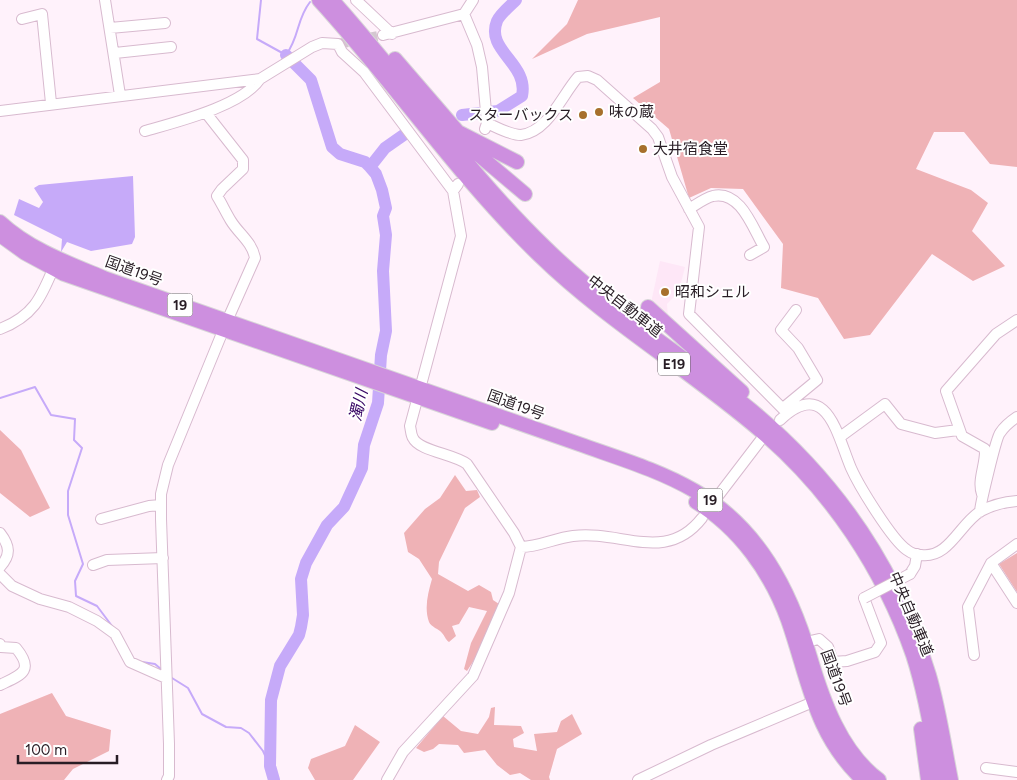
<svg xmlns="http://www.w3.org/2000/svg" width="1017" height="780" font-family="Figtree,'Noto Sans JP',sans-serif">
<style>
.built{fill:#fee7f7}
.green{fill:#efb2b6}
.water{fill:#c6aaf9}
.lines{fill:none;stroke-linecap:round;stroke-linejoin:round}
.stream{stroke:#c6aaf9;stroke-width:2}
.river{stroke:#c6aaf9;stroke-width:12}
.minor-tunnel{stroke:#d4c7d0;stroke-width:10;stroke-dasharray:10 5;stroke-linecap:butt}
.minor-casing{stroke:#d8bacf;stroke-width:12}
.highway-casing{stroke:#d8d6d8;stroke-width:16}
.minor{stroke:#fff;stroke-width:10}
.highway{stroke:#cd8fdf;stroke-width:14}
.minor-bridge-casing{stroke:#d8bacf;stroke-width:12;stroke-linecap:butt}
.minor-bridge{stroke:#fff;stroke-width:10}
.poi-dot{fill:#a7702c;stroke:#fff;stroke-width:2}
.labels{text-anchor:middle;stroke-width:4;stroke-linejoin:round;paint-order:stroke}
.shield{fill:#fff;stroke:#686166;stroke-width:1}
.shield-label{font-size:14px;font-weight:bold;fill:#281d25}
.poi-label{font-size:15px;fill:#281d25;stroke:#fff;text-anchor:start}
.street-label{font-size:15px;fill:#281d25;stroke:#fff}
.water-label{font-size:16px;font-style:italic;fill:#370664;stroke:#fff}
</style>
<rect width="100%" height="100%" fill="#fff2fb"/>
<!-- built -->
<path class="built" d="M 660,261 L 685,267 L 679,291 L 667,304 L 668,317 L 652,306 L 652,298 Z"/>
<!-- green -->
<path class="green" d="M 578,0 L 1017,0 L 1017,167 L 990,164 L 964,132 L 934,132 L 916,169 L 971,190 L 988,203 L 972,231 L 1005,266 L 973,281 L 932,254 L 870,335 L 844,339 L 818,298 L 781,288 L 783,244 L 743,189 L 711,188 L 689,198 L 669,129 L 633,98 L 660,82 L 660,17 L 587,34 L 532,59 L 567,24 Z
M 0,430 L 21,450 L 50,508 L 30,517 L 0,493 Z
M 455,475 L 466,491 L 477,490 L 480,497 L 465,508 L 439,562 L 438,574 L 468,591 L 479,585 L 491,592 L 493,600 L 499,604 L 478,654 L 467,671 L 464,669 L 471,643 L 487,611 L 469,607 L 459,624 L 452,626 L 456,636 L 449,642 C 445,639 445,636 442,633 C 439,629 431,627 429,622 C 424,608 428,593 432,579 L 419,559 L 408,552 L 404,533 L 425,509 L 440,498 Z
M 1017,553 L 1017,592 L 999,564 Z
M 52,693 L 66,716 L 111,730 L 109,751 L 73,769 L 64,780 L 0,780 L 0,714 Z
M 495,707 L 494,725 L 521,726 L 524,733 L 513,739 L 514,747 L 537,751 L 534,734 L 557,732 L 561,721 L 572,714 L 582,734 L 557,749 L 549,777 L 550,780 L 531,780 L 520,773 L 510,775 L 497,765 L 485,750 L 464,753 L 458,745 L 439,744 L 433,749 L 424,752 L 416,748 L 443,716 L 461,731 L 478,734 L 489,717 L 491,708 Z
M 355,725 L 380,742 L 353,780 L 315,780 L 308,768 L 311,759 L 345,746 Z"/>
<!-- water -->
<path class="water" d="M 133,176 L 135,237 L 132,244 L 91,251 L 67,242 L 61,252 L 62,239 L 14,215 L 19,199 L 39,208 L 43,202 L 34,188 L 39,185 Z"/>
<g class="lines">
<!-- stream -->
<path class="stream" d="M 261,0 L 257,39 L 286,55 C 300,36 296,20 310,2
M 0,398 L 35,387 L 51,415 L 75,419 L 74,440 L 82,448 L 68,491 L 68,515 L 83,564 L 75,581 L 76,596 L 97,606 L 112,626
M 142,662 L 155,664 L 162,670
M 172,678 L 188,688 L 202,714 L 226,727 L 241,728 L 249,733 L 263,751 L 270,766"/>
<!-- river -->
<path class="river" d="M 462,115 L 498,111 L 522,96 C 529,63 485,51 497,21 C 500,14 510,6 516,0
M 370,167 L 385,148 L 405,134
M 274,780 L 270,766 L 271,700 L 280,666 L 299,635 L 301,627 L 303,615 L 301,579 L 306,563 L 327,525 L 344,507 L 362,468 L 364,445 L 378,403 L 381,355 L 386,331 L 383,271 L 386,235 L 383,216 L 386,208 L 382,190 L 376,174 L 370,167 L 365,162 L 340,154 L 332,147 L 311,80 L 286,55"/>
<!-- minor-tunnel -->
<path class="minor-tunnel" d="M 338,44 L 383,35"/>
<!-- minor casing -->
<g class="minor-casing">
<path id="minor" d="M 105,0 L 120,95
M 356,0 L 392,34
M 464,14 L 477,45 L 482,67 L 487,123 L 485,129
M 22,19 L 42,14 L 51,103
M 110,28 L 165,23
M 383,35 L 464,14 L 473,0
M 115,53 L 171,47
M 0,111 L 260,79 L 312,47 L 322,43 L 338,44 L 342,52 L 364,72 L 453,191
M 487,123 C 496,127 510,135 521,135 C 548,132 562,95 578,77 L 588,76 L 597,80 L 652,129 L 658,137 L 672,177 L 699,227 L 689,314 L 787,413
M 145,131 C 176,122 242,106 260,79
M 689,209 C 697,204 705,198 713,196 C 741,190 753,229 764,247 L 750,255
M 0,329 C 36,315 42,295 56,262
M 783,408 L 817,380 L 798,348 L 781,330 L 796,310
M 780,420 C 827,376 837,435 851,468 C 859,486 892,540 907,550 C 911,553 916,555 921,555 C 949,559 960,523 981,511 C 992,505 1004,502 1017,501
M 840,437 L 885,404 L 901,424 L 935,433 L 958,430
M 982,494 C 977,480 986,464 985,449 L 962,436 L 946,391 L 996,334 L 1017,320
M 718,496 L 760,441
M 980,512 C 980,505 996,438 1000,433 C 1004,427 1011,421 1017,417
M 101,519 L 149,506 L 161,505
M 0,533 C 10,546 11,555 0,567
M 521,547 C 539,547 555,538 573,536 C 622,530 666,564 702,518
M 991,563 L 1017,603
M 93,565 L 107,560 L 163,558
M 0,574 L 12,586 L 40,599 L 69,607 L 97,621 L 115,634 L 130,662 L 166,678
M 910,574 L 915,566 L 917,554
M 806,642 L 819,639 L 828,647 L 833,662 L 847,661 L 875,652 L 881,643 L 864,598
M 0,644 L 1,647 L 16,648 C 35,671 21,675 0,685
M 974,655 L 968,607 L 991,563 L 1017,544
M 986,768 L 1017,772
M 167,780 L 169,776 L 169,744 L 161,519 L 161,494 L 168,465 L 227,321 L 255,258 C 252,242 239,234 231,221 C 226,213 222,204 217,196 L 222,189 L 243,169 L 243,160 L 206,113
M 387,780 L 403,752 L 473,676 L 509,593 L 521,547 L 514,533 L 467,464 C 454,454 419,451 413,438 C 411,435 411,430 410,426 L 461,236 L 453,191 L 458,184
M 638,780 L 711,745 L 813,702"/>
</g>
<!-- highway casing -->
<g class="highway-casing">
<path id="highway" d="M 319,0 C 395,83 459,178 540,256 C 608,322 690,370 762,432 C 831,491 883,569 913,655 C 926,695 933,738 939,780
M 332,0 C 405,81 467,172 546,248 C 605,306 675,350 740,401 C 830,472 895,564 929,675 C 939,709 944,745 951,780
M 395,59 L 458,132 L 517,162
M 463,138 L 474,151 L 525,194
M 0,222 C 29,249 68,263 104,278 L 579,444 C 618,458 659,470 695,491 C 758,527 790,589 810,657 C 823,701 841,752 879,780
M 0,235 L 25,253 L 64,274 L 492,423
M 648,307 L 742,392
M 696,502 C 739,528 771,573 788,620 C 809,680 814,734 863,780
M 921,729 L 928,780"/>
</g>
<!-- minor -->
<use href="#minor" class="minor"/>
<!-- highway -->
<use href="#highway" class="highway"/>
<!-- minor-bridge casing -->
<g class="minor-bridge-casing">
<path id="minor-bridge" d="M 864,598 L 910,574"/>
</g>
<!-- minor-bridge -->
<use href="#minor-bridge" class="minor-bridge"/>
</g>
<!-- markers -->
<g class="poi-dot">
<circle cx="599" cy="112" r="5"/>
<circle cx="583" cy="115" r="5"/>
<circle cx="643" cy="149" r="5"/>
<circle cx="665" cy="292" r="5"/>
</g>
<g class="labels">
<!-- shield labels -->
<g class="shield">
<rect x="167.5" y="293.5" width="25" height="23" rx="4"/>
<rect x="658" y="352.5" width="32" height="23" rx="4"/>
<rect x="697.5" y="488.5" width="25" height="23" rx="4"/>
</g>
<g class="shield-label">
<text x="180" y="310">19</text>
<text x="674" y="369">E19</text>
<text x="710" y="505">19</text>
</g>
<!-- poi labels -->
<g class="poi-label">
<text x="609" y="117">味の蔵</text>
<text x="573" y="120" text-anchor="end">スターバックス</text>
<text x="653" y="154">大井宿食堂</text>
<text x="675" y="297">昭和シェル</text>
</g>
<!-- street labels -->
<g class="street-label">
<text transform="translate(134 271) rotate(20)" y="5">国道19号</text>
<text transform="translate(625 306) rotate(38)" y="5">中央自動車道</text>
<text transform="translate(516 405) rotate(20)" y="5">国道19号</text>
<text transform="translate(911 614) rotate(67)" y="5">中央自動車道</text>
<text transform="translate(836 678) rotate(70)" y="5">国道19号</text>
</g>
<!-- water labels -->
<g class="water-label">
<text transform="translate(358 405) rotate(-77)" y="6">濁川</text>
</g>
</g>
<!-- scale -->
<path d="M18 755v8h99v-8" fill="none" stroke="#281d25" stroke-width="2.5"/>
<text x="25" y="755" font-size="15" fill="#281d25" stroke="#ffffff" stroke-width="4" paint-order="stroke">100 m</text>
</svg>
